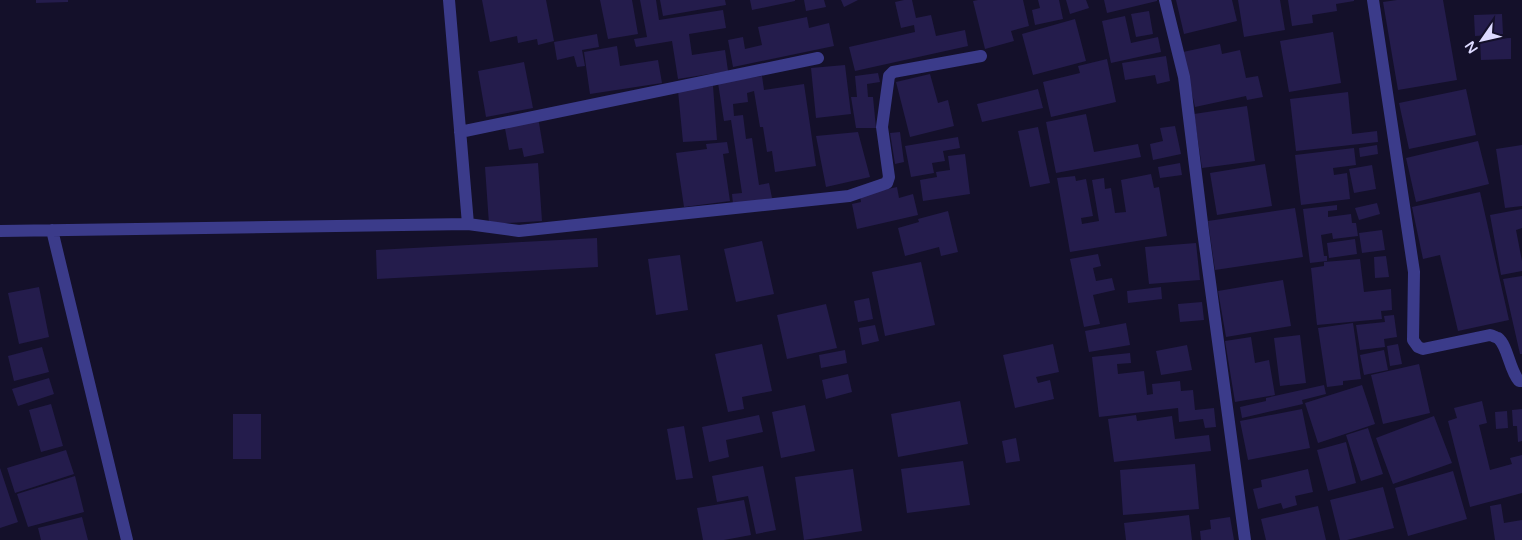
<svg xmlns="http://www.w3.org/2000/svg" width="1522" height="540" font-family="'Varela Round',sans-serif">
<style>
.building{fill:#241c4c}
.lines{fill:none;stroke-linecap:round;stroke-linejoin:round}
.minor{stroke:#3b3b8a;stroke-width:12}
</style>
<rect width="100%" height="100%" fill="#14102a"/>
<!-- building -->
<path class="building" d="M 36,0 L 68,0 L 68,2 L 36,3 Z
M 482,0 L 546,0 L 554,41 L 538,45 L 537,39 L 518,43 L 517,36 L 490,42 Z
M 600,0 L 632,0 L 638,34 L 608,39 Z
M 640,0 L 656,0 L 659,20 L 723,10 L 726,28 L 689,34 L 692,55 L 725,50 L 728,71 L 678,79 L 672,41 L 636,47 L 634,39 L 647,37 Z
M 660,0 L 725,0 L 726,5 L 663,16 Z
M 750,0 L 795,0 L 795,1 L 752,10 Z
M 804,0 L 824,0 L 826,7 L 806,11 Z
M 841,0 L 858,0 L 844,7 Z
M 904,0 L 912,0 L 916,18 L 931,15 L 936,36 L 965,30 L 968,46 L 855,71 L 849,47 L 915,32 L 914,25 L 901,28 L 895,2 Z
M 978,0 L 1023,0 L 1029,26 L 1011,31 L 1014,41 L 985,49 L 973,1 Z
M 1038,0 L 1059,0 L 1063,19 L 1035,25 L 1032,10 L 1040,8 Z
M 1066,0 L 1086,0 L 1089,8 L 1070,14 Z
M 1104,0 L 1157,0 L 1157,1 L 1107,13 Z
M 1176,0 L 1232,0 L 1237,21 L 1184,34 Z
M 1238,0 L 1280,0 L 1285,30 L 1244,37 Z
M 1288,0 L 1354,0 L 1354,1 L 1336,4 L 1337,11 L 1312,15 L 1313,23 L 1292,26 Z
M 1397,0 L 1443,0 L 1457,80 L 1398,90 L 1383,2 Z
M 1149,11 L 1153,34 L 1136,37 L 1131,14 Z
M 1502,14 L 1503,34 L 1475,36 L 1474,15 Z
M 1125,16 L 1131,43 L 1158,37 L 1161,52 L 1111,63 L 1102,21 Z
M 807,17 L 809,28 L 829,23 L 834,46 L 733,67 L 728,40 L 743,37 L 745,49 L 762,45 L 758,27 Z
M 1075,19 L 1086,61 L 1033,75 L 1022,34 Z
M 1333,32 L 1341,83 L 1289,92 L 1280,41 Z
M 597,34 L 599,47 L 582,50 L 585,66 L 577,67 L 574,56 L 557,60 L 554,42 Z
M 1511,38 L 1511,59 L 1481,60 L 1480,39 Z
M 1220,44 L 1222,54 L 1240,50 L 1246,78 L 1258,76 L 1263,97 L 1247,100 L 1246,96 L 1195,107 L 1183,52 Z
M 617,46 L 620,66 L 658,60 L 662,83 L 590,94 L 584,52 Z
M 1166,56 L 1170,81 L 1157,84 L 1155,75 L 1125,80 L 1122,63 Z
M 1107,59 L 1116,102 L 1051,117 L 1043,82 L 1080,73 L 1078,66 Z
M 524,62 L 533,108 L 486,117 L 478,71 Z
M 845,65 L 851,114 L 816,118 L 811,68 Z
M 878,73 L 880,82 L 867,84 L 868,97 L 873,97 L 876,128 L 856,128 L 851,97 L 857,97 L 855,76 Z
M 930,74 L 938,103 L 948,100 L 954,126 L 910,137 L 896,82 Z
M 762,76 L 764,90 L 804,84 L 816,166 L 775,172 L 772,151 L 767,152 L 763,127 L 760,127 L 754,91 L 747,93 L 748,102 L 733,104 L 734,116 L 743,115 L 746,139 L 752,138 L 759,185 L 769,183 L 772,198 L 733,204 L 732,194 L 742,193 L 731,120 L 724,121 L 718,83 Z
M 713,86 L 717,140 L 683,142 L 678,91 Z
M 1038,89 L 1043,108 L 982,122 L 977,104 Z
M 1466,89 L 1476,135 L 1409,149 L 1399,103 Z
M 1348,92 L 1352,134 L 1377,131 L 1378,142 L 1296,151 L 1290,99 Z
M 1247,106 L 1255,161 L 1202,168 L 1194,114 Z
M 1086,114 L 1094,152 L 1138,144 L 1141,157 L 1056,173 L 1046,122 Z
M 538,117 L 544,153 L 524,157 L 522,148 L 509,150 L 504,123 Z
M 1175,126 L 1181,154 L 1153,160 L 1150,144 L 1163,141 L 1160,128 Z
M 1038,127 L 1050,183 L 1030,187 L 1018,131 Z
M 858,132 L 870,177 L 826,187 L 816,136 Z
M 900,132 L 904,162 L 895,164 L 890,133 Z
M 958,137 L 960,148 L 943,151 L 945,161 L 932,163 L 934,173 L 911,177 L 905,146 Z
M 1478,141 L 1489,184 L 1416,202 L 1406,158 Z
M 727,142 L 729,153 L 723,154 L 730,201 L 684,207 L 676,153 L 707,149 L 706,144 Z
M 1377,145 L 1378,154 L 1360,157 L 1359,148 Z
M 1522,145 L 1522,206 L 1505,208 L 1496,149 Z
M 1354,148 L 1356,165 L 1333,168 L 1334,175 L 1347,173 L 1350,199 L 1301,205 L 1295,155 Z
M 965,154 L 970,194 L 923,201 L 920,180 L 937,177 L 936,172 L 950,170 L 948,156 Z
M 538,163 L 542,221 L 489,224 L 485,167 Z
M 1180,163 L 1182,175 L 1160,178 L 1158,167 Z
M 1265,164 L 1272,206 L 1217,215 L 1210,173 Z
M 1372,165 L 1376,189 L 1354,193 L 1349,169 Z
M 1151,174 L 1154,188 L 1159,187 L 1167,236 L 1070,252 L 1057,178 L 1075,176 L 1076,181 L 1086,179 L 1093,216 L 1081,218 L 1082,224 L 1099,221 L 1092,180 L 1104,178 L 1105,189 L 1111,188 L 1115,213 L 1126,212 L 1121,180 Z
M 897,187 L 899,198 L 913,194 L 918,215 L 857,229 L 852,204 L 861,202 L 860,195 Z
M 1480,192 L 1509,320 L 1458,331 L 1440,255 L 1423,259 L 1412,207 Z
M 1377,203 L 1380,214 L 1359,220 L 1355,208 Z
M 1337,205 L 1337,210 L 1328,211 L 1328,217 L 1351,214 L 1352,223 L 1356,223 L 1358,236 L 1333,239 L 1332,233 L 1321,235 L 1324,256 L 1327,256 L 1327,261 L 1310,263 L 1303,209 Z
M 1295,208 L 1303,257 L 1215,270 L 1208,221 Z
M 1522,209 L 1522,228 L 1516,230 L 1522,261 L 1522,271 L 1501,275 L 1490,215 Z
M 948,211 L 958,252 L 941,256 L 939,247 L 905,256 L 898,228 L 919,222 L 918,219 Z
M 1382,230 L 1385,250 L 1362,253 L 1359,233 Z
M 597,238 L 598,267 L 377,279 L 376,250 Z
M 1355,239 L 1357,254 L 1329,258 L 1327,243 Z
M 762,241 L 774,294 L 736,302 L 724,249 Z
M 1196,243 L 1200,280 L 1149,284 L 1145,247 Z
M 1098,254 L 1101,266 L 1093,268 L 1096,281 L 1112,278 L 1115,290 L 1093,295 L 1100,324 L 1084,327 L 1070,259 Z
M 680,255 L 688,310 L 656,315 L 648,259 Z
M 1386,256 L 1389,277 L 1375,278 L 1374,257 Z
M 1360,259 L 1364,292 L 1391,289 L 1392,310 L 1381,311 L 1382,319 L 1317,325 L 1311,268 L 1324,266 L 1324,262 Z
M 921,262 L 935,325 L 885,336 L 872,272 Z
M 1522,276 L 1522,354 L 1520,354 L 1503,279 Z
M 1283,280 L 1291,326 L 1226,337 L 1218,291 Z
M 39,287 L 49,337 L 19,344 L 8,293 Z
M 1161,287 L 1162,299 L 1128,303 L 1127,291 Z
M 869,298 L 873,319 L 858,322 L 854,301 Z
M 1202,302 L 1204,320 L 1180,322 L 1178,304 Z
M 826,304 L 837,348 L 787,359 L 777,315 Z
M 1394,315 L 1397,337 L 1384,339 L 1385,347 L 1360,350 L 1356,325 L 1385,322 L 1384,316 Z
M 1126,323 L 1130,345 L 1089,352 L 1085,331 Z
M 1353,323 L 1361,379 L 1343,381 L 1343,385 L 1327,387 L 1318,328 Z
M 875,325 L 879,341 L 862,345 L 859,328 Z
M 1300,335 L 1306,383 L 1280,386 L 1274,338 Z
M 1251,337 L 1255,363 L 1269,360 L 1275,395 L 1235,402 L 1225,341 Z
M 762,344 L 772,391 L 742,397 L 744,409 L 728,412 L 715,354 Z
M 1053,344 L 1059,372 L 1036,377 L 1038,383 L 1050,380 L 1054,399 L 1015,408 L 1003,355 Z
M 1398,344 L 1402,364 L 1390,366 L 1387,346 Z
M 1187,345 L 1192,370 L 1161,375 L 1156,351 Z
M 42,347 L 49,372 L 14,381 L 8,356 Z
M 845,350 L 847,363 L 821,368 L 819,355 Z
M 1384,350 L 1388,370 L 1364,375 L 1360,355 Z
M 1130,353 L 1131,363 L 1117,364 L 1118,374 L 1144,371 L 1147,395 L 1153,394 L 1152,384 L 1180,381 L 1181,391 L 1193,390 L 1195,410 L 1214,408 L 1216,427 L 1205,428 L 1203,419 L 1179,422 L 1178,408 L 1099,417 L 1092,357 Z
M 1419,364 L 1430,413 L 1383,424 L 1371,375 Z
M 848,374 L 852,392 L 826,399 L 822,380 Z
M 49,378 L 54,394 L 18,406 L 12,389 Z
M 1324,385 L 1326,394 L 1302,400 L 1303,404 L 1242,418 L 1240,407 L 1266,401 L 1266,398 Z
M 1362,385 L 1375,424 L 1318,443 L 1305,403 Z
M 960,401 L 968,444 L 898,457 L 891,414 Z
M 1482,401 L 1487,423 L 1479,425 L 1490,470 L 1512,464 L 1510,458 L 1522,455 L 1522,493 L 1470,507 L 1448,421 L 1457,418 L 1454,408 Z
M 51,404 L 63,446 L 41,452 L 29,410 Z
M 805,405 L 815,451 L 781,458 L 772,412 Z
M 1302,409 L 1310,448 L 1248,460 L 1240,421 Z
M 1522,409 L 1522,441 L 1518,442 L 1517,426 L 1513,426 L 1512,410 Z
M 1507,411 L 1508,428 L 1496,429 L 1495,412 Z
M 233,414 L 261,414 L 261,459 L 233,459 Z
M 759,415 L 763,432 L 726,440 L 729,457 L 709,462 L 702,427 Z
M 1136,415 L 1137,421 L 1172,416 L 1175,439 L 1209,435 L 1211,451 L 1114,462 L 1108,419 Z
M 1434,416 L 1452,463 L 1393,484 L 1376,438 Z
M 684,426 L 693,478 L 676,480 L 667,429 Z
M 1368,428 L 1383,474 L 1361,481 L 1346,435 Z
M 1016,438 L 1020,461 L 1006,463 L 1002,441 Z
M 1346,442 L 1356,483 L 1328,491 L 1317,450 Z
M 66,450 L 74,474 L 15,493 L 7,468 Z
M 963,461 L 970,505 L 907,513 L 901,469 Z
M 1195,464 L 1199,509 L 1123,515 L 1120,470 Z
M 763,466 L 776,530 L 756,534 L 748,496 L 717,502 L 712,476 Z
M 0,468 L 18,522 L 0,528 Z
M 853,469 L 862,531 L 804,540 L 795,477 Z
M 1308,469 L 1313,492 L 1295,496 L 1297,505 L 1283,509 L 1281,503 L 1258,509 L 1253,489 L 1262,487 L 1261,480 Z
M 1453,471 L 1467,519 L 1408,536 L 1395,488 Z
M 75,476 L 84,512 L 28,527 L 17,494 Z
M 1383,487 L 1394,528 L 1347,540 L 1340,540 L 1330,500 Z
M 744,500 L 751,535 L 724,540 L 703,540 L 697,508 Z
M 1501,504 L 1504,523 L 1522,520 L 1522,540 L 1495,540 L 1490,506 Z
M 1318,506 L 1326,540 L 1266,540 L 1261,519 Z
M 1189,515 L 1192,540 L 1126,540 L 1124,523 Z
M 82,517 L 88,540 L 41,540 L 38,528 Z
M 1230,517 L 1234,540 L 1201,540 L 1200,531 L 1211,529 L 1210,520 Z"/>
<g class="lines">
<!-- minor -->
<path class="minor" d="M 449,0 L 468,224
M 1165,0 L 1184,77 L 1203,231 L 1245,540
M 1373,0 L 1414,272 L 1413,340 L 1418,347 L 1423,349 L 1490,335 C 1491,335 1497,338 1498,338 C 1508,346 1509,369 1519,381 L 1522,381
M 460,132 L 818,58
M 52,230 L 127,540
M 0,231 L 468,224 L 519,231 L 849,196 L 887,183 L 889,177 L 882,127 L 889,76 L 893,72 L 981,56"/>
</g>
<!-- north arrow -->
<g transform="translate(1482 40) rotate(236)" stroke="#14102a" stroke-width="4" paint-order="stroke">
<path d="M0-4L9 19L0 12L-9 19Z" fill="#dddaff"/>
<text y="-8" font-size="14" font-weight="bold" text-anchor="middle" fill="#dddaff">N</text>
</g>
</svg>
